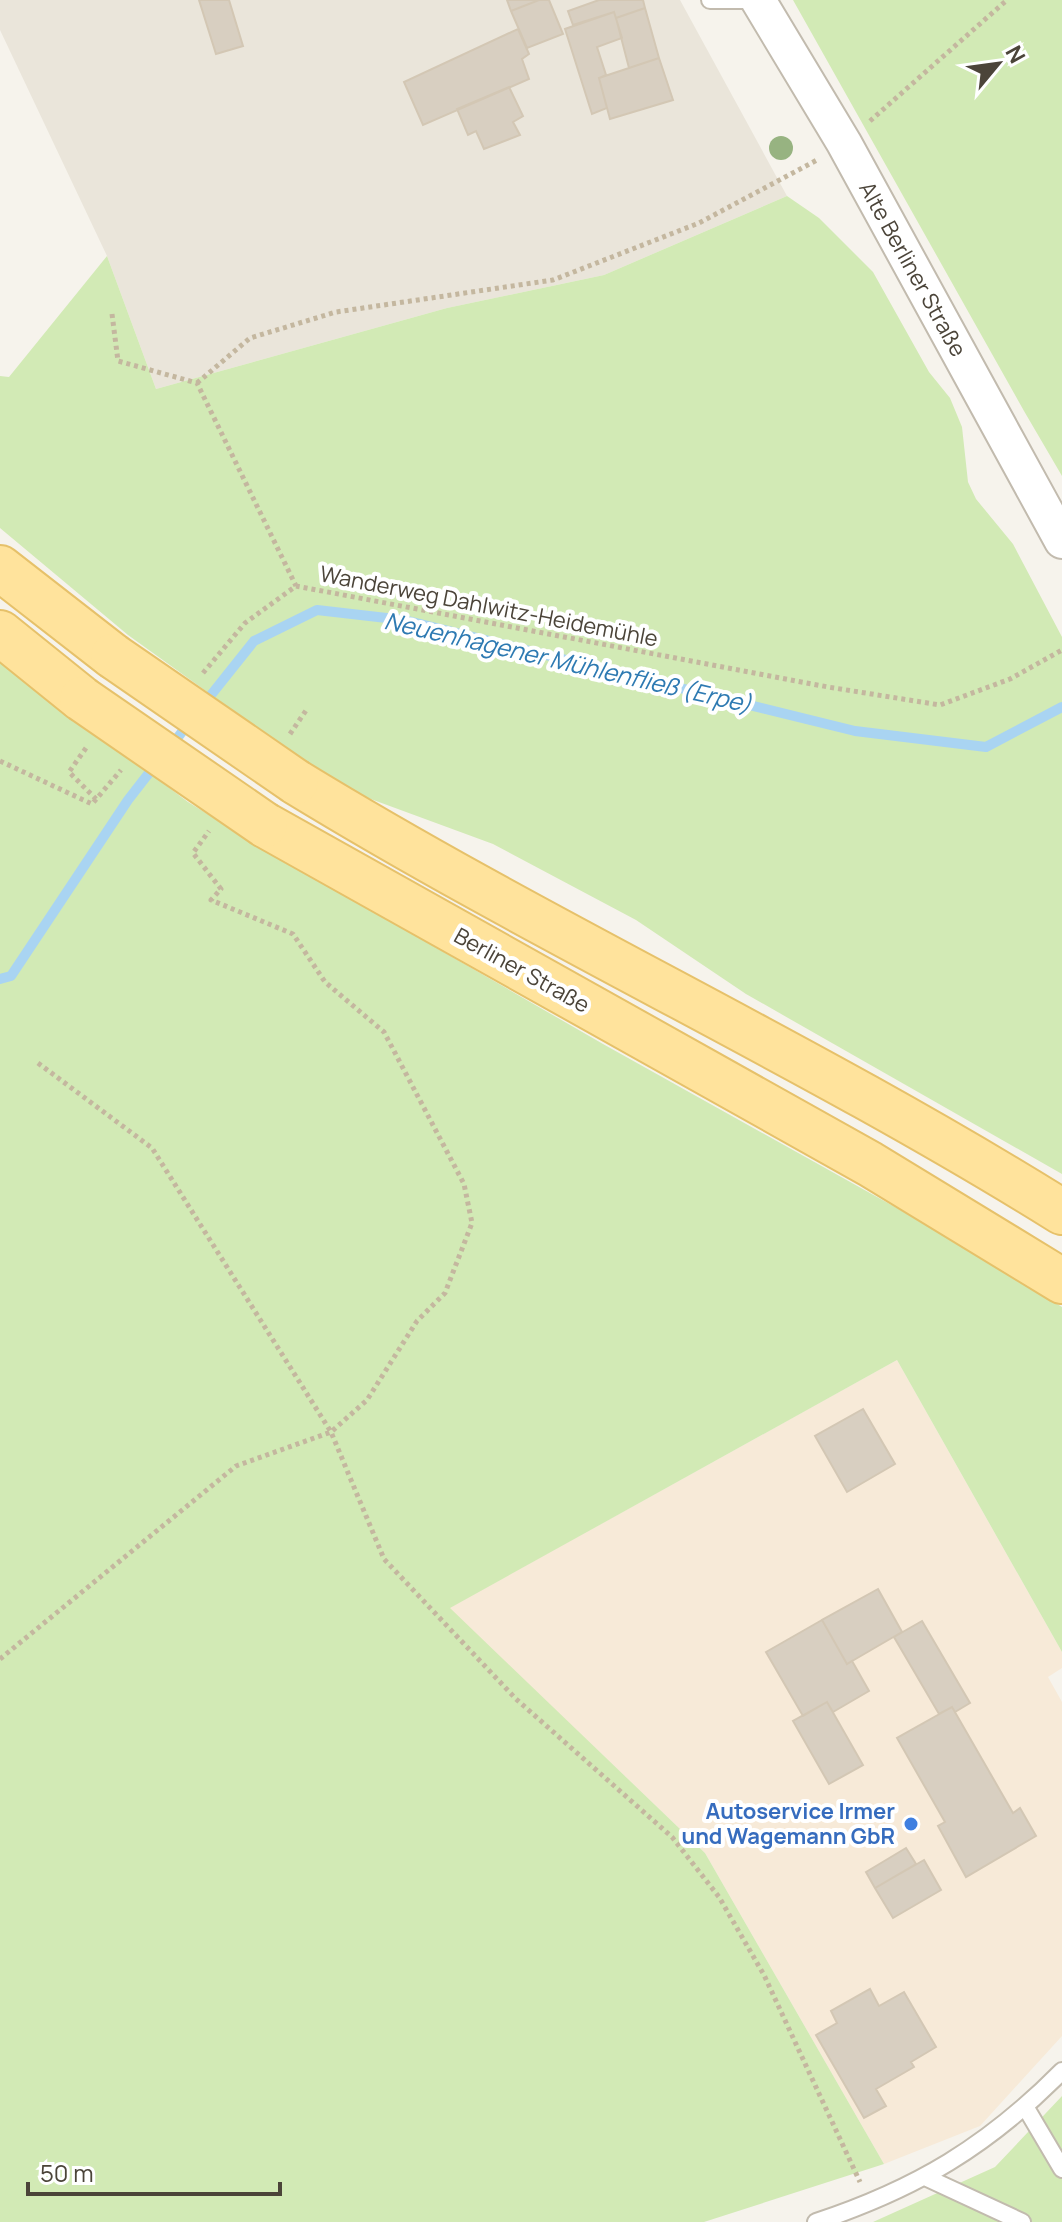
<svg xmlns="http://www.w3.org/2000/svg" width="1062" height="2222" font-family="Manrope,sans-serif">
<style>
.residential{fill:#eae5da}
.commercial{fill:#f7ead8}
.green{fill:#d2eab5}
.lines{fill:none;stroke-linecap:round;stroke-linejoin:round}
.stream{stroke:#a9d4f2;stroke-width:10}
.building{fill:#d8cfc1;stroke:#d3c7b4;stroke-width:2}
.service-casing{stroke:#c2bbae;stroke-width:20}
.minor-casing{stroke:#c2bbae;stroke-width:38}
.primary-casing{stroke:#e6c16a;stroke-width:48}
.path{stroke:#c4b79f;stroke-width:5;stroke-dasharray:4 4;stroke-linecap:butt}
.service{stroke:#fff;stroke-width:16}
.minor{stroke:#fff;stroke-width:34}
.primary{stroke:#ffe39c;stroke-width:44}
.primary-bridge-casing{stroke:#e6c16a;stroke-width:48;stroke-linecap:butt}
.primary-bridge{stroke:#ffe39c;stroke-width:44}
.tree{fill:#97b381}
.shop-dot{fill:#3f7fe0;stroke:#fff;stroke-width:3}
.labels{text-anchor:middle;stroke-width:8;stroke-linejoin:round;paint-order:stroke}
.street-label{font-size:22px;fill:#4b4439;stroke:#fff}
.shop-label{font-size:22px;font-weight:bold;fill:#366cbe;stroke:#fff;text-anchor:end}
.water-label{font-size:24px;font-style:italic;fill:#2e7ab2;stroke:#fff}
</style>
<rect width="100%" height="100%" fill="#f6f3ec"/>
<!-- residential -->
<path class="residential" d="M 0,0 L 680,0 L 787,196 L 604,275 L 447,308 L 156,389 L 107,256 L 0,30 Z"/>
<!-- commercial -->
<path class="commercial" d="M 897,1360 L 1062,1652 L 1062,1668 L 1048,1677 L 1062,1702 L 1062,2036 L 980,2126 L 884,2164 L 705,1853 L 449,1608 Z"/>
<!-- green -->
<path class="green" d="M 793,0 L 1062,0 L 1062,476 L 1024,411 Z
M 787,196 L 819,218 L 873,272 L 929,372 L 950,398 L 962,427 L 968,482 L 976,499 L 1013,544 L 1062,637 L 1062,1174 L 746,994 L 636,920 L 493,844 L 368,798 L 309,765 L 128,635 L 0,528 L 0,376 L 9,377 L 107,256 L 156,389 L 447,308 L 604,275 Z
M 0,660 L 188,802 L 253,842 L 603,1044 L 963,1245 L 1062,1307 L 1062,1652 L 897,1360 L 450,1608 L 705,1853 L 884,2164 L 704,2222 L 0,2222 Z
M 1062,2096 L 1062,2222 L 873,2222 L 995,2167 Z"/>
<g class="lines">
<!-- stream -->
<path class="stream" d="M 203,705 L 254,641 L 317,610 L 404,620 L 855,731 L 986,747 L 1062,707
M 169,749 L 191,720
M 0,979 L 11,976 L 128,800 L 156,764"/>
</g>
<!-- building -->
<path class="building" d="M 199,0 L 229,0 L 243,46 L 216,54 Z
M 507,0 L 539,0 L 511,11 Z
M 539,0 L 549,0 L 563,34 L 527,48 L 511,11 Z
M 599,0 L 643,0 L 645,8 L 616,18 L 614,12 L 573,25 L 568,11 Z
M 645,8 L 659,58 L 629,68 L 616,18 Z
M 614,12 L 622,38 L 597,47 L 606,75 L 599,78 L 607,108 L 592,114 L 565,29 Z
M 518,29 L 529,54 L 522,59 L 529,79 L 423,125 L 404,82 Z
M 659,58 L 673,100 L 610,119 L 599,78 Z
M 509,87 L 523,116 L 513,122 L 520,135 L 484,149 L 476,131 L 468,135 L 457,109 Z
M 863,1409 L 895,1464 L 847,1492 L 815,1436 Z
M 878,1589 L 902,1632 L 847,1664 L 822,1620 Z
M 822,1620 L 847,1664 L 852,1661 L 869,1691 L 833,1712 L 827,1702 L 803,1716 L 766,1652 Z
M 922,1621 L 970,1703 L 955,1712 L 952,1707 L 939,1714 L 894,1637 Z
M 827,1702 L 863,1765 L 829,1784 L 793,1721 Z
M 952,1707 L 1013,1813 L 1020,1808 L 1036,1836 L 966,1877 L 938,1826 L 945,1822 L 897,1738 Z
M 906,1848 L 916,1864 L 875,1888 L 866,1872 Z
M 924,1860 L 941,1890 L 893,1918 L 875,1888 Z
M 870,1989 L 879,2006 L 904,1992 L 936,2047 L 911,2062 L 914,2067 L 876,2089 L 886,2106 L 864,2118 L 816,2035 L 837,2023 L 831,2011 Z"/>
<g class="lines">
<!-- service casing -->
<g class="service-casing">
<path id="service" d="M 710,0 L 758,0
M 1026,2108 L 1062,2169
M 925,2177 L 1022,2222
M 816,2222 C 916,2189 988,2146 1062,2071"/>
</g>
<!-- minor casing -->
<g class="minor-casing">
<path id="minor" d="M 758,0 L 844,143 L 1062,541"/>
</g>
<!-- primary casing -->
<g class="primary-casing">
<path id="primary" d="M 0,568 L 113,656
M 0,633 L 82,699
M 296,782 C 546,935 814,1057 1062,1212
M 265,825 L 870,1164 L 1062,1281"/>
</g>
<!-- path -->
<path class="path" d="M 870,121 L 1007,0
M 112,314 L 118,361 L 197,383 L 296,586
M 197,383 L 250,338 L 336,312 L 553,280 L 699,223 L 817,160
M 203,673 L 245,623 L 296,586 L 828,687 L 940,705 L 1010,679 L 1062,650
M 290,734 L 307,709
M 86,748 L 69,772 L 96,799
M 0,761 L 92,804 L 121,770
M 38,1063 L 152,1148 L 331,1432 L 384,1559 L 516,1699 L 672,1837 L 719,1897 L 764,1975 L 860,2182
M 0,1659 L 236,1466 L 331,1432 L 367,1400 L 417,1321 L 445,1293 L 472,1223 L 464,1184 L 384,1032 L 325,982 L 293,934 L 211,900 L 221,889 L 193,853 L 209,831"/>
<!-- service -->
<use href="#service" class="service"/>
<!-- minor -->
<use href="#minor" class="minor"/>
<!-- primary -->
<use href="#primary" class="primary"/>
<!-- primary-bridge casing -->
<g class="primary-bridge-casing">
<path id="primary-bridge" d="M 113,656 L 296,782
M 82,699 L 265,825"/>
</g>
<!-- primary-bridge -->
<use href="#primary-bridge" class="primary-bridge"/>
</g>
<!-- trees -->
<circle class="tree" cx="781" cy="148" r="12"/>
<!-- markers -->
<circle class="shop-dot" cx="911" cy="1824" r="8"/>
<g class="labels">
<!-- street labels -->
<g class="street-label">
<text transform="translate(913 269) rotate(61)" y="8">Alte Berliner Straße</text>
<text transform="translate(489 606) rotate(11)" y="8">Wanderweg Dahlwitz-Heidemühle</text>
<text transform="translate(522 970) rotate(29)" y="8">Berliner Straße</text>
</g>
<!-- shop labels -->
<g class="shop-label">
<text x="895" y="1819">Autoservice Irmer<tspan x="895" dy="25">und Wagemann GbR</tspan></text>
</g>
<!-- water labels -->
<g class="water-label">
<text transform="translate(568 663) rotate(13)" y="8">Neuenhagener Mühlenfließ (Erpe)</text>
</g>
</g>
<!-- north arrow -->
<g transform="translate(998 64) rotate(61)" stroke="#ffffff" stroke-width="6" paint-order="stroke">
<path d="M0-6L14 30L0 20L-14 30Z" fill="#4b4439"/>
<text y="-12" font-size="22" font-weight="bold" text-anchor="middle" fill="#4b4439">N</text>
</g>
<!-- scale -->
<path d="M28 2182v12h252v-12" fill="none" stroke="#4b4439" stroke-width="4"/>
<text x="40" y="2182" font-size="24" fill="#4b4439" stroke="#ffffff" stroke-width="6" paint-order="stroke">50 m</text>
</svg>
